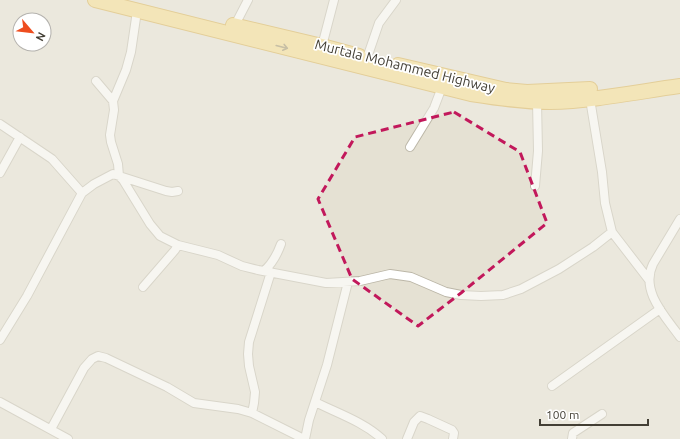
<svg xmlns="http://www.w3.org/2000/svg" width="680" height="439" font-family="Ubuntu,sans-serif">
<style>
.residential{fill:#e5e1d3;fill-rule:evenodd}
.lines{fill:none;stroke-linecap:round;stroke-linejoin:round}
.minor-casing{stroke:#bcb7a8;stroke-width:10}
.trunk-casing{stroke:#d4a73c;stroke-width:16}
.minor{stroke:#fff;stroke-width:8}
.trunk{stroke:#f7da81;stroke-width:14}
.oneway{stroke:#948557}
.marked{fill:none;stroke:#c2185b;stroke-width:3;stroke-dasharray:8 5;stroke-linejoin:round}
.labels{text-anchor:middle;stroke-width:3.5;stroke-linejoin:round;paint-order:stroke}
.street-label{font-size:14px;fill:#433f35;stroke:#fff}
</style>
<rect width="100%" height="100%" fill="#f1eee5"/>
<!-- residential -->
<path class="residential" d="M 0,0 L 680,0 L 680,439 L 0,439 ZM 20,20 L 44,20 L 44,44 L 20,44 Z"/>
<g class="lines">
<!-- minor casing -->
<g class="minor-casing">
<path id="minor" d="M 235,25 L 248,0
M 322,46 L 334,0
M 367,58 L 379,23 L 396,0
M 96,81 L 113,101 L 114,110 L 110,135 L 111,142 L 118,164 L 119,176 L 123,180 L 150,224 L 160,236 L 178,245 L 175,250 L 143,287
M 590,99 L 602,172 L 605,203 L 612,232 L 649,280
M 113,101 L 126,70 L 131,52 L 137,11
M 0,124 L 52,159 L 82,193
M 410,147 L 434,108 L 442,87
M 0,173 L 20,137
M 535,186 L 538,151 L 537,101
M 680,219 L 653,264 C 640,291 665,316 680,337
M 178,245 L 218,255 L 242,266 L 258,270 L 326,283 L 360,281 L 390,274 L 411,277 L 446,292 L 461,295 L 481,296 L 503,295 L 521,289 L 559,269 L 593,247 L 612,232
M 264,271 C 273,263 277,255 281,244
M 0,340 L 27,296 L 82,193 L 94,184 L 113,174 L 166,191 L 172,192 L 178,191
M 552,386 L 660,309
M 0,402 L 68,439
M 315,402 C 337,413 364,422 382,439
M 252,413 L 254,403 L 255,392 L 249,366 L 248,354 L 249,342 L 271,272
M 51,429 L 84,368 L 92,359 L 98,356 L 106,358 L 167,387 L 194,403 L 238,409 L 252,413 L 304,439
M 305,439 L 309,420 L 327,365 L 348,282
M 407,439 L 414,422 L 420,416 L 428,419 L 452,430 L 454,433 L 453,439
M 572,439 L 573,433 L 602,414"/>
</g>
<!-- trunk casing -->
<g class="trunk-casing">
<path id="trunk" d="M 95,0 L 471,94 C 497,98 523,102 550,102 C 593,101 637,92 680,86
M 233,25 L 322,46 L 359,56
M 398,65 L 506,90 L 527,92 L 590,89"/>
</g>
<!-- minor -->
<use href="#minor" class="minor"/>
<!-- trunk -->
<use href="#trunk" class="trunk"/>
</g>
<!-- one-way arrows -->
<defs><path id="oneway-shaft" d="M-6 0H5M1.5-3L5.5 0L1.5 3" fill="none" stroke-width="1.6" stroke-linecap="round" stroke-linejoin="round"/></defs>
<use class="oneway" href="#oneway-shaft" transform="translate(282 47) rotate(14)"/>
<!-- marked area -->
<path d="M0 0H680V439H0ZM 454,112 L 520,152 L 547,223 L 461,293 L 418,326 L 352,279 L 318,199 L 355,137 Z" fill="#f1eee5" fill-opacity=".55" fill-rule="evenodd"/>
<path class="marked" d="M 454,112 L 520,152 L 547,223 L 461,293 L 418,326 L 352,279 L 318,199 L 355,137 Z"/>
<g class="labels">
<!-- street labels -->
<g class="street-label">
<text transform="translate(405 66) rotate(14)" y="5">Murtala Mohammed Highway</text>
</g>
</g>
<!-- north arrow -->
<g transform="translate(32 32) rotate(118)"><circle r="19" fill="#ffffff" stroke="#b4b2ae"/>
<path d="M0-3L7 15L0 10L-7 15Z" fill="#ee4d1f"/>
<text y="-6" font-size="11" font-weight="bold" text-anchor="middle" fill="#433f35">N</text>
</g>
<!-- scale -->
<path d="M540 419v6h108v-6" fill="none" stroke="#433f35" stroke-width="2"/>
<text x="546" y="419" font-size="12" fill="#433f35" stroke="#ffffff" stroke-width="3" paint-order="stroke">100 m</text>
</svg>
